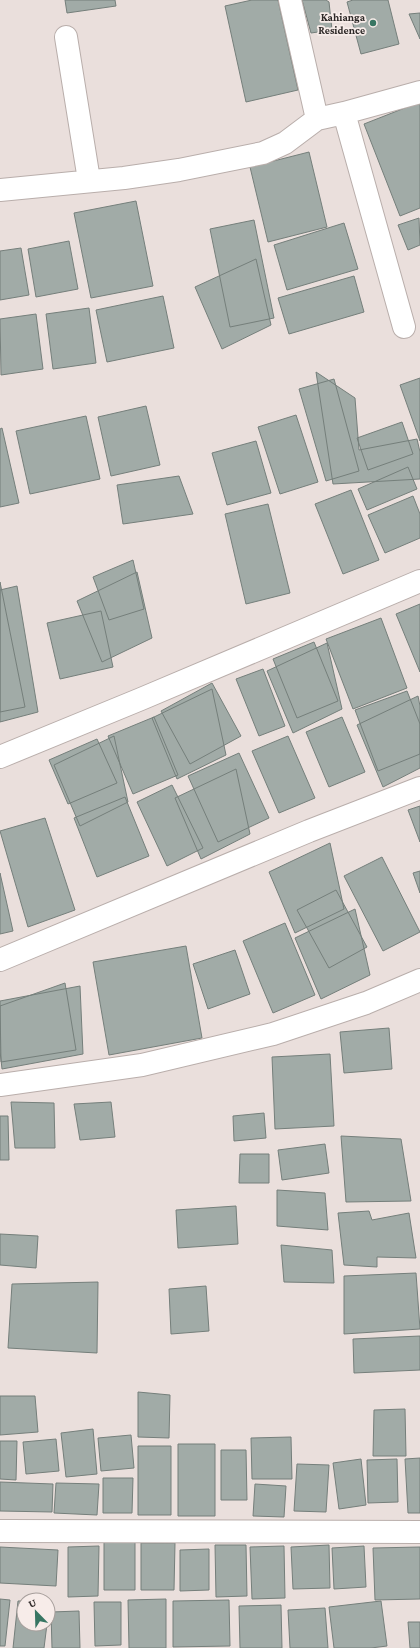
<svg xmlns="http://www.w3.org/2000/svg" width="420" height="1648" font-family="'Crimson Pro',serif">
<style>
.building{fill:#a1aba7;stroke:#757f7b}
.lines{fill:none;stroke-linecap:round;stroke-linejoin:round}
.minor-casing{stroke:#b9aeab;stroke-width:24}
.minor{stroke:#fff;stroke-width:22}
.poi-dot{fill:#387663;stroke:#f7ece9;stroke-width:1.5}
.labels{text-anchor:middle;stroke-width:3.5;stroke-linejoin:round;paint-order:stroke}
.poi-label{font-size:11px;font-weight:bold;fill:#2d2827;stroke:#f7ece9;text-anchor:end}
</style>
<rect width="100%" height="100%" fill="#eadfdc"/>
<!-- building -->
<path class="building" d="M 65,0 L 115,0 L 116,6 L 67,13 Z
M 252,0 L 278,0 L 298,90 L 246,102 L 225,6 Z
M 302,0 L 326,0 L 329,2 L 332,30 L 311,33 Z
M 353,0 L 388,0 L 399,44 L 361,54 L 347,2 Z
M 420,13 L 420,39 L 409,14 Z
M 420,102 L 420,208 L 400,216 L 364,124 Z
M 309,152 L 327,227 L 268,242 L 250,167 Z
M 136,201 L 153,286 L 91,298 L 74,213 Z
M 419,218 L 420,245 L 408,250 L 398,225 Z
M 254,220 L 274,318 L 230,327 L 210,229 Z
M 344,223 L 358,269 L 287,290 L 274,245 Z
M 69,241 L 78,289 L 36,297 L 28,249 Z
M 21,248 L 29,295 L 0,300 L 0,251 Z
M 256,259 L 271,325 L 222,349 L 195,287 Z
M 354,276 L 364,312 L 289,334 L 278,298 Z
M 163,296 L 174,348 L 107,362 L 96,310 Z
M 89,308 L 96,363 L 53,369 L 46,314 Z
M 36,314 L 43,369 L 1,375 L 0,319 Z
M 316,372 L 355,398 L 359,450 L 417,439 L 420,452 L 420,479 L 333,484 Z
M 420,378 L 420,441 L 400,385 Z
M 334,379 L 359,471 L 326,481 L 299,389 Z
M 146,406 L 160,465 L 111,476 L 98,417 Z
M 296,415 L 318,482 L 280,494 L 258,427 Z
M 86,416 L 100,479 L 30,494 L 16,431 Z
M 402,422 L 413,454 L 368,470 L 357,438 Z
M 2,428 L 19,503 L 0,507 L 0,429 Z
M 256,441 L 271,493 L 227,505 L 212,453 Z
M 408,467 L 417,489 L 367,510 L 358,489 Z
M 179,476 L 193,514 L 123,524 L 117,485 Z
M 351,490 L 379,560 L 343,574 L 315,504 Z
M 413,496 L 420,514 L 420,538 L 385,553 L 368,515 Z
M 268,504 L 290,593 L 246,604 L 225,514 Z
M 133,560 L 144,609 L 109,620 L 93,577 Z
M 137,572 L 152,638 L 102,662 L 77,601 Z
M 0,582 L 25,707 L 0,712 Z
M 17,586 L 38,712 L 0,722 L 0,590 Z
M 420,604 L 420,672 L 396,614 Z
M 101,611 L 113,667 L 60,679 L 47,623 Z
M 381,618 L 407,688 L 353,709 L 326,639 Z
M 314,642 L 338,701 L 297,718 L 273,659 Z
M 327,643 L 342,709 L 293,733 L 267,671 Z
M 263,669 L 285,726 L 259,736 L 236,679 Z
M 212,683 L 241,736 L 190,764 L 161,711 Z
M 212,689 L 226,755 L 177,779 L 152,718 Z
M 407,691 L 420,724 L 420,754 L 378,771 L 355,710 Z
M 418,696 L 420,706 L 420,768 L 383,787 L 357,725 Z
M 154,717 L 178,775 L 133,794 L 108,736 Z
M 342,717 L 365,772 L 329,787 L 306,732 Z
M 114,736 L 128,802 L 80,826 L 54,765 Z
M 288,736 L 315,798 L 279,813 L 252,751 Z
M 97,739 L 117,783 L 68,804 L 49,760 Z
M 239,753 L 269,818 L 218,842 L 188,776 Z
M 236,769 L 250,834 L 201,859 L 175,798 Z
M 172,785 L 203,848 L 167,866 L 137,802 Z
M 125,797 L 149,856 L 97,877 L 74,818 Z
M 420,806 L 420,842 L 408,810 Z
M 45,818 L 75,910 L 28,927 L 0,831 Z
M 330,843 L 344,909 L 295,933 L 269,872 Z
M 382,857 L 420,932 L 383,951 L 344,876 Z
M 420,871 L 420,893 L 413,873 Z
M 0,873 L 13,931 L 0,934 Z
M 336,890 L 367,947 L 329,968 L 297,910 Z
M 355,909 L 370,975 L 321,999 L 295,938 Z
M 285,923 L 315,995 L 273,1013 L 243,941 Z
M 186,946 L 202,1038 L 109,1055 L 93,962 Z
M 235,950 L 250,994 L 208,1009 L 193,964 Z
M 65,983 L 76,1050 L 1,1062 L 0,1006 Z
M 80,986 L 83,1054 L 2,1069 L 0,1051 L 0,1001 Z
M 389,1028 L 392,1069 L 344,1073 L 340,1032 Z
M 330,1054 L 334,1126 L 275,1129 L 272,1057 Z
M 11,1102 L 54,1103 L 55,1148 L 15,1148 Z
M 111,1102 L 115,1137 L 80,1140 L 74,1104 Z
M 264,1113 L 266,1138 L 234,1141 L 233,1116 Z
M 0,1116 L 8,1116 L 9,1160 L 0,1160 Z
M 341,1136 L 401,1139 L 411,1201 L 346,1202 Z
M 325,1144 L 329,1173 L 282,1180 L 278,1150 Z
M 240,1154 L 269,1154 L 269,1183 L 239,1183 Z
M 277,1190 L 325,1193 L 328,1230 L 277,1226 Z
M 236,1206 L 238,1244 L 178,1248 L 176,1210 Z
M 369,1211 L 372,1220 L 409,1213 L 416,1258 L 377,1257 L 377,1267 L 344,1265 L 338,1213 Z
M 0,1234 L 38,1236 L 36,1268 L 0,1265 Z
M 281,1245 L 332,1250 L 334,1283 L 284,1282 Z
M 416,1273 L 420,1329 L 344,1334 L 344,1276 Z
M 98,1282 L 97,1353 L 8,1348 L 12,1284 Z
M 206,1286 L 209,1331 L 171,1334 L 169,1289 Z
M 420,1336 L 420,1370 L 354,1373 L 353,1339 Z
M 138,1392 L 170,1395 L 169,1438 L 138,1437 Z
M 0,1396 L 35,1396 L 38,1432 L 0,1435 Z
M 405,1409 L 406,1456 L 373,1456 L 374,1410 Z
M 93,1429 L 97,1474 L 66,1477 L 61,1433 Z
M 131,1435 L 134,1468 L 101,1471 L 98,1438 Z
M 291,1437 L 292,1479 L 252,1479 L 251,1438 Z
M 56,1439 L 59,1471 L 26,1474 L 23,1442 Z
M 0,1441 L 17,1441 L 16,1480 L 0,1479 Z
M 178,1444 L 215,1444 L 215,1516 L 178,1516 Z
M 138,1446 L 171,1446 L 171,1515 L 138,1515 Z
M 221,1450 L 246,1450 L 247,1500 L 221,1500 Z
M 420,1458 L 420,1513 L 408,1513 L 405,1459 Z
M 361,1459 L 366,1505 L 339,1509 L 333,1463 Z
M 397,1459 L 398,1502 L 368,1503 L 367,1460 Z
M 297,1464 L 329,1465 L 326,1512 L 294,1511 Z
M 103,1478 L 133,1478 L 132,1513 L 103,1513 Z
M 0,1482 L 53,1484 L 52,1512 L 0,1511 Z
M 56,1483 L 99,1484 L 97,1515 L 54,1513 Z
M 255,1484 L 286,1486 L 284,1517 L 253,1516 Z
M 104,1542 L 135,1542 L 135,1590 L 104,1590 Z
M 141,1543 L 175,1543 L 174,1590 L 141,1590 Z
M 215,1545 L 246,1545 L 247,1596 L 216,1597 Z
M 329,1545 L 330,1588 L 293,1589 L 291,1547 Z
M 99,1546 L 98,1596 L 68,1597 L 68,1547 Z
M 284,1546 L 285,1598 L 252,1599 L 250,1547 Z
M 364,1546 L 366,1587 L 334,1589 L 332,1548 Z
M 0,1547 L 58,1550 L 56,1586 L 0,1583 Z
M 420,1547 L 420,1599 L 375,1600 L 373,1548 Z
M 209,1549 L 209,1590 L 180,1591 L 180,1550 Z
M 0,1599 L 10,1600 L 5,1646 L 0,1646 Z
M 166,1599 L 166,1648 L 129,1648 L 128,1600 Z
M 229,1600 L 230,1646 L 173,1647 L 173,1601 Z
M 18,1601 L 24,1601 L 24,1624 L 47,1624 L 44,1648 L 13,1648 Z
M 381,1601 L 387,1646 L 371,1648 L 334,1648 L 329,1607 Z
M 94,1602 L 121,1602 L 121,1645 L 95,1646 Z
M 281,1605 L 282,1648 L 240,1648 L 239,1606 Z
M 325,1608 L 328,1648 L 290,1648 L 288,1610 Z
M 79,1611 L 80,1648 L 52,1648 L 51,1612 Z
M 408,1622 L 420,1622 L 420,1648 L 410,1648 Z"/>
<g class="lines">
<!-- minor casing -->
<g class="minor-casing">
<path id="minor" d="M 290,0 L 317,119
M 66,37 L 89,180
M 344,113 L 404,327
M 0,190 L 124,178 L 179,170 L 263,153 L 285,143 L 317,119 L 344,113 L 420,92
M 0,757 L 141,699 L 420,581
M 0,960 L 309,831 L 420,788
M 0,1085 L 142,1065 L 273,1034 L 366,1003 L 420,980
M 0,1531 L 420,1532"/>
</g>
<!-- minor -->
<use href="#minor" class="minor"/>
</g>
<!-- markers -->
<circle class="poi-dot" cx="373" cy="23" r="4"/>
<g class="labels">
<!-- poi labels -->
<g class="poi-label">
<text x="365" y="21">Kahianga<tspan x="365" dy="13">Residence</tspan></text>
</g>
</g>
<!-- north arrow -->
<g transform="translate(36 1612) rotate(337)"><circle r="19" fill="#f7ece9" stroke="#a69e9b"/>
<path d="M0-3L7 15L0 10L-7 15Z" fill="#387663"/>
<text y="-6" font-size="11" font-weight="bold" text-anchor="middle" fill="#2d2827">U</text>
</g>
</svg>
